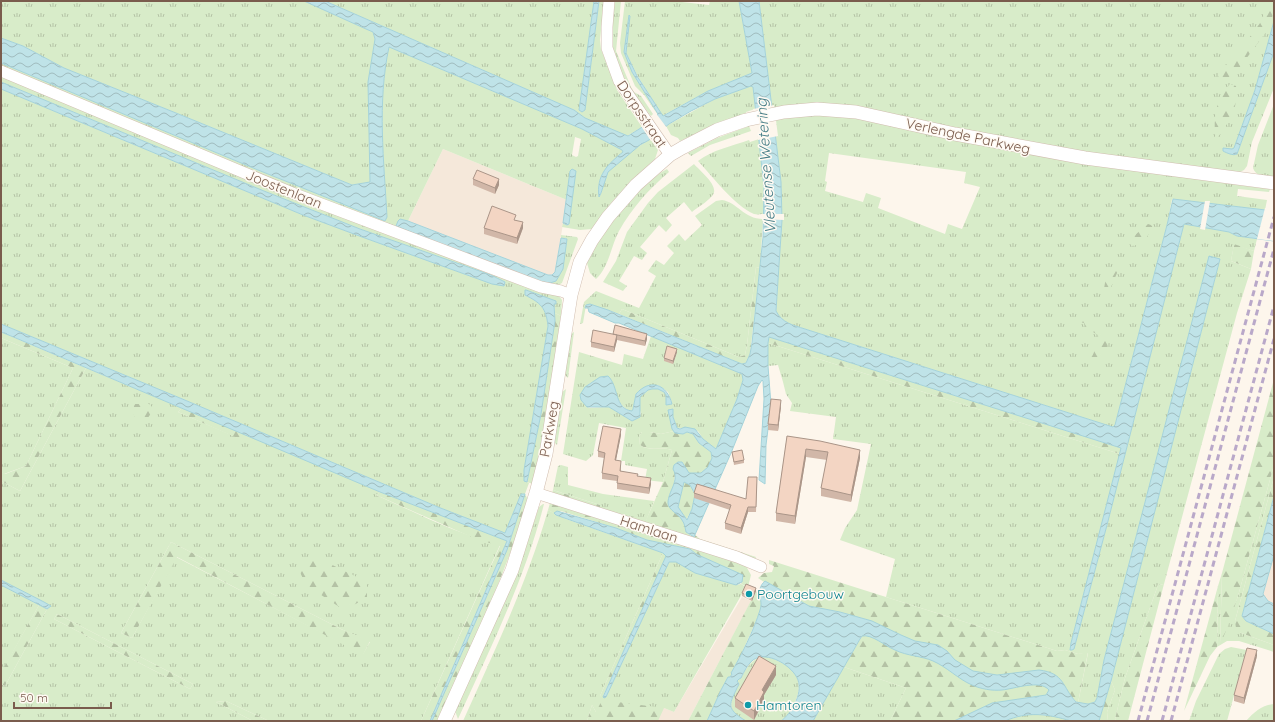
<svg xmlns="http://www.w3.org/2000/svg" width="1275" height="722" font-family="Quicksand,sans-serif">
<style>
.residential{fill:#f5e8da}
.grass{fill:url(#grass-tufts);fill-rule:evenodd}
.forest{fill:url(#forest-firs)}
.water{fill:url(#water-waves);stroke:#a5d3da;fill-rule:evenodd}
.pier{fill:#fdf6ec}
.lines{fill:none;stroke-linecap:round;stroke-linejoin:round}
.minor-casing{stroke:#d1beb0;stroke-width:12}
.tertiary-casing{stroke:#d1beb0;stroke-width:14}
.minor{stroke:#fff;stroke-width:11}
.tertiary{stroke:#fff;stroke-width:13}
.rail{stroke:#b9a8c9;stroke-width:3;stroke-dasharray:6 4;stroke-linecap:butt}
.wall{fill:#d1b7a8}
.shaded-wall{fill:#aa9588}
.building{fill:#f3d5c3;stroke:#aa9588}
.culture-dot{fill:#0f9aa8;stroke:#fffaf3;stroke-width:1.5}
.labels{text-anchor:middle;stroke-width:3;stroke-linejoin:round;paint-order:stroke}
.street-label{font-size:14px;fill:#7a5c4d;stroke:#fffaf3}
.culture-label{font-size:14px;fill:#0d838f;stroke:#fffaf3;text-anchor:start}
.water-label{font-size:15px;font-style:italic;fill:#437c86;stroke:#fffaf3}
</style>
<defs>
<pattern id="grass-tufts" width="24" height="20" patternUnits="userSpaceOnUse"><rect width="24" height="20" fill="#d8ecc9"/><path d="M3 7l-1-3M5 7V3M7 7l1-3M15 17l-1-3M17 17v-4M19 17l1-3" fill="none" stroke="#b4c2a5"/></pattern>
<pattern id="forest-firs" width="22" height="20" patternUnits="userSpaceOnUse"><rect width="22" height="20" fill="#d8ecc9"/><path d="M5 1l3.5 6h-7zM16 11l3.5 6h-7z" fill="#b4c2a5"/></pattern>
<pattern id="water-waves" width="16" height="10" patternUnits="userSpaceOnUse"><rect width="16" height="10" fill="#bfe3e8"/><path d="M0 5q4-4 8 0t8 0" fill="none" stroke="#a0bbbe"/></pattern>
</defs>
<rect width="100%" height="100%" fill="#fdf6ec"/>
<!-- residential -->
<path class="residential" d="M 443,149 L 567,200 L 555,272 L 552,275 L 548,275 L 408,221 Z
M 1274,555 L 1274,604 L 1268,601 L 1263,594 Z
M 742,597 L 751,601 L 688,721 L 587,721 L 664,708 L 674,712 Z"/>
<!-- grass -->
<path class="grass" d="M 1,1 L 304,1 L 373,32 L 375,39 L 368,82 L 370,182 L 352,185 L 176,113 L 64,68 L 23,46 L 1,38 Z
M 325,1 L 604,1 L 600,40 L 601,49 L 617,90 L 642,127 L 627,136 L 585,118 L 574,110 ZM 595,2 L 599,2 L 585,110 L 582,112 L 579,110 L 594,3 Z
M 615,1 L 621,1 L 616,51 L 631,87 L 634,92 L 641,96 L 653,114 L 651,116 C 634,93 613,69 612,38 C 611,26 614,13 615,1 Z
M 625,1 L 632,2 L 633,1 L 673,1 L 709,5 L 710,1 L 739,1 L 752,73 L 708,91 L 662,116 L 637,75 L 626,53 L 630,16 L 624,52 L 632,72 L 658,113 L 658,115 L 644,95 L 635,86 L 621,53 L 620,43 Z
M 759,1 L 1274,1 L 1274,21 L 1266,52 L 1255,90 L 1234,149 L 1223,151 L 1235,155 L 1237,154 L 1274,52 L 1274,88 L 1252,142 L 1247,166 L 1244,170 L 1240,172 L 1238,185 L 1270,189 L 1269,192 L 1238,189 L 1237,196 L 1267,200 L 1265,210 L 1172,199 L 1167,225 L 1115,425 L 1113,427 L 805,329 C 793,325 782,323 776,312 L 782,220 L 781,182 ZM 829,153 L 966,172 L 964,183 L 980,187 L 962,229 L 948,224 L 945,234 L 878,208 L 881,198 L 866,193 L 863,202 L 825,191 L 827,182 L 825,181 Z
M 389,47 L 582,129 L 622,150 L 623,152 C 608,165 596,175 599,197 C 604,190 603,180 607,173 C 614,163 639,146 650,139 L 658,150 L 655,159 L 632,181 L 612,202 L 592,229 L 580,230 L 562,227 L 563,223 L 566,225 L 569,224 L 570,171 L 567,200 L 443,149 L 408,221 L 400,219 L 553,282 L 566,238 L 561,238 L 561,235 L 577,237 L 578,239 L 562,283 L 556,286 L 368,220 L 1,69 L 1,63 L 258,170 L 385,221 L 387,217 C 384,161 377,103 389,47 ZM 575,137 L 581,139 L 578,156 L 576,157 L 572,155 Z
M 1,75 L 559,296 L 562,300 L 561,316 L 555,313 L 554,304 L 556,301 L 525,295 C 541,303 546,308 548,326 L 524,470 L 524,480 L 529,483 L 525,494 L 521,494 L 505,533 L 438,507 L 180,398 L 1,324 L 1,89 L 303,215 L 362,237 L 492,284 L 505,282 L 491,275 L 360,229 L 264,191 L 1,82 Z
M 751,86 L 754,87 L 755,109 L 746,112 L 746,114 L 726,120 L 680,141 L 678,138 L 671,135 L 666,126 L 715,99 Z
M 1274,104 L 1274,177 C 1265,176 1256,177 1253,168 L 1258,145 Z
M 749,126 L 751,131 L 710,145 L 691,156 L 688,153 L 717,138 Z
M 759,139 L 764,187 L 763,214 C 760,214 758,215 754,214 C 735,206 712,176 698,161 C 712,150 732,146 749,140 L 750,142 Z
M 694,164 C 700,171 721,187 712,196 C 707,202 698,207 692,212 L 684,202 L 666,218 L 672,225 L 666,232 L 659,225 L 640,247 L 647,253 L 642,260 L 634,256 L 619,281 L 627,286 L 623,291 L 603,282 L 616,261 L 627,232 L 648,203 L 658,192 Z
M 667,169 L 669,172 C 649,189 632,208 619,231 C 611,246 609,267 596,279 L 590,273 L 587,263 C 598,235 640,183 667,169 Z
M 722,200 C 737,202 744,219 763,219 L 760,268 L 756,267 L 747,345 L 745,355 L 739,357 L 622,309 L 619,314 L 608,310 L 586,305 L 583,323 L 580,324 L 584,302 L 596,291 L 639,308 L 656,276 L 648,271 L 656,260 L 664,265 L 674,253 L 667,246 L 679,234 L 685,241 L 702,225 L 695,216 L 716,201 Z
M 1184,224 L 1229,232 L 1237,236 L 1257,239 L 1254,251 L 1234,245 L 1231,261 L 1251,269 L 1237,313 L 1164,584 L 1158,585 L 1125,678 L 1115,719 L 1116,721 L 1108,721 L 1107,712 L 1115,690 L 1111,681 L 1220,259 L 1209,257 L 1104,660 L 1097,698 L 1095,702 L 1088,704 L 1078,703 L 1088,653 L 1078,654 L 1065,650 L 1057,651 L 886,597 L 895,559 L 840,540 L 845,528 L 857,510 L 871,444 L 833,439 L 836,417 L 790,411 L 792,403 L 786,394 L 783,382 L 778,365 L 768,366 L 768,343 L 1120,454 L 1071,643 L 1070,650 L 1074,649 L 1107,525 Z
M 574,332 L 568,378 L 564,374 L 569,335 Z
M 651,336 L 742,374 L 743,380 L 737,399 L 716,449 L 703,439 L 698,431 L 683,428 L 677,428 L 673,417 L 672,409 L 672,429 L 674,431 L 661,434 L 650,432 L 642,432 L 639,436 L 640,445 C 650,452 660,446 672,450 L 663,482 L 645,480 L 647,469 L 625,465 L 625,461 L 621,461 L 626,428 L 599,423 L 593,455 L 586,461 L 563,454 L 579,352 L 622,365 L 624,354 L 643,359 ZM 592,382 L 614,389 C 617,398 622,410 632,411 L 633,409 L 636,394 L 658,385 L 668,392 L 672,403 L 666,405 L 666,395 L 664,392 L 658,389 L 652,389 L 648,390 L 640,397 L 639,407 L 641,414 L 632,421 L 609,407 L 590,408 L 587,407 L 589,384 Z
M 1,338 L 73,368 L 26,466 L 4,474 L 1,472 Z
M 86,368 L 182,408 L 178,412 L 243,440 L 250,436 L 380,492 L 376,495 C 417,513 457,534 500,545 L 421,721 L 269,721 L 226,701 L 216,702 L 253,721 L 1,721 L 1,684 L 5,686 L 47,609 L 51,606 L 1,580 L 1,481 L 20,491 ZM 171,542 L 341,629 L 370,642 L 363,654 L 176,557 L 132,638 L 121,633 ZM 57,614 L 193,684 L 190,689 L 54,619 Z
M 566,389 L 557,445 L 553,441 L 562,392 Z
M 561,465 L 568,467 L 568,485 L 603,494 L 654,501 L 646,521 L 599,508 L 600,505 L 553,490 L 558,466 Z
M 1274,465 L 1274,477 L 1235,621 L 1241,633 L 1274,645 L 1274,652 L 1239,641 L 1227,641 L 1217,647 L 1218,586 L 1222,573 L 1220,643 L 1238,596 Z
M 543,504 L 544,504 C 525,579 490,649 458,719 L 455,711 L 523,554 L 539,507 Z
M 548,510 L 566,519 L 663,553 L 600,696 L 606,697 L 669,562 L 676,562 L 695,573 L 736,585 L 741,584 L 746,587 L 674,712 L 664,708 L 596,712 L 592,705 L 587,721 L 463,721 C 494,652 527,583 548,510 Z
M 1,585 L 39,605 L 3,670 L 1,669 Z
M 1231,647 L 1257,652 L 1257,654 L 1246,652 L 1227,721 L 1189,721 L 1196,701 L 1219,654 L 1225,649 Z
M 764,656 C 790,663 809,677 793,706 C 790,711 788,717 782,720 C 777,722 767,721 761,721 C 757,721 750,722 746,721 C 743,720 740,718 738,716 C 725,708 734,695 739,684 L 737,682 L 739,679 L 741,678 C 747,667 751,659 764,656 Z
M 844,667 L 906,688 L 890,721 L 813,721 Z
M 1274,704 L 1273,721 L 1246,721 C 1254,712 1262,705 1274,704 Z
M 1032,714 L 1059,717 L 1071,721 L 1005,721 L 1011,718 Z"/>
<!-- forest -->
<path class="forest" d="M 1269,4 L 1274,6 L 1273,14 L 1269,28 L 1240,67 L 1226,80 L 1219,77 L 1218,74 L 1241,49 L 1263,19 L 1264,7 Z
M 1230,84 L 1236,86 C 1239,106 1230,121 1218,137 L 1215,137 C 1214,113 1215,103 1230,84 Z
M 1148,224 L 1151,225 L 1153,227 C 1149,235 1142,246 1131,246 L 1130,241 L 1135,235 Z
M 1234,244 L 1254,251 L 1251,269 L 1231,261 Z
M 1115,261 L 1119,262 L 1120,266 L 1111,287 L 1109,296 L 1106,298 L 1103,294 L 1105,283 Z
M 756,267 L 760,268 L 750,354 L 745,364 L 742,364 L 619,314 L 622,309 L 739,357 L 745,355 L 747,345 Z
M 555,313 L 561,316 L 548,409 L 533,484 L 527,482 L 541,414 L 555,321 Z
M 1079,315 C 1085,318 1089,322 1094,325 C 1107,333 1113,336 1105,352 C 1102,357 1099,363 1095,367 L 1089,367 L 1088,361 C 1096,354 1093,349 1099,342 L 1098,335 L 1093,332 L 1087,330 L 1084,323 L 1079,322 L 1077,317 Z
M 1,332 L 86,368 L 20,491 L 1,481 L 1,472 L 5,474 L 26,466 L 73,368 L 1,338 Z
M 769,337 L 1121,448 L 1120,454 L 768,343 Z
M 1274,379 L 1274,465 L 1238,596 L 1228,626 L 1220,645 L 1222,573 Z
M 134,404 L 149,404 L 154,409 L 145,422 L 133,416 Z
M 182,408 L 250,436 L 244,441 L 178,412 Z
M 674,431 L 675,433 L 683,434 L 687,432 L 693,434 L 699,443 L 711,452 L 712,458 L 708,467 L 701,473 L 689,473 L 682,462 L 675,473 L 674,486 L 669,496 L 670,508 C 674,511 679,514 682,519 C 688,528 682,532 694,537 L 695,535 L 700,539 L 756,557 L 755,559 L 552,493 L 553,490 L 556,491 L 600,505 L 600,508 L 646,520 L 663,482 L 672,450 C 660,446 651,452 640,445 L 639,436 L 642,432 L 650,432 L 661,434 Z
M 1274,477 L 1274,496 L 1242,616 L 1246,621 L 1274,634 L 1274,645 L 1241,633 L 1236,628 L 1235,621 Z
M 684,482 L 690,485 L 695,494 L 692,509 L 686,520 L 678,507 Z
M 380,492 L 507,541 L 430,721 L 421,721 L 500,546 L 476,539 L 376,495 Z
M 525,494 L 528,500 C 505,576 471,649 437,721 L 432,721 L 507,550 Z
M 550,503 L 711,552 L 746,566 L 751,575 L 748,587 L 741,584 L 742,582 L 714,562 L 696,554 L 690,549 L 647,540 L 616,528 L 561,511 L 555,514 L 548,510 Z
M 171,542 L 341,629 L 370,641 L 363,655 L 177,557 L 132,638 L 121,633 Z
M 663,553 L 666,556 L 666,558 L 603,696 L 604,698 L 600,696 Z
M 316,557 L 367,582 L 367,598 L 344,610 L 306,585 L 299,570 Z
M 769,560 L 1057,651 L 1065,650 L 1078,654 L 1088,652 L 1078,703 L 1072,698 L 984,707 L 954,721 L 890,721 L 906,688 L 844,667 L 862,636 L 868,620 L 840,612 L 809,606 L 764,582 L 758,578 L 764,573 L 772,572 L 774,566 L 769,564 Z
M 1164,584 L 1128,721 L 1116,721 L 1115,719 L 1125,678 L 1158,585 Z
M 1218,586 L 1217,647 L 1210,656 L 1184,711 Z
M 756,591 C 761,595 762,604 761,610 L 740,657 L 731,673 L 732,674 L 721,690 L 707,721 L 688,721 Z
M 39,605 L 47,609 L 5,686 L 1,684 L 1,669 L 3,669 Z
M 57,614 L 193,684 L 190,689 L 54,619 Z
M 1111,681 L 1115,690 L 1107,712 L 1108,721 L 1099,721 Z
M 602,700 L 664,708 L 658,721 L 587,721 L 592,705 L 596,712 Z
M 226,701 L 269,721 L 253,721 L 216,702 Z"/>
<!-- water -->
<path class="water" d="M 304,1 L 325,1 L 574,110 L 585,118 L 628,136 L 655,119 L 658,114 L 632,72 L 624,52 L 629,15 L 630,16 L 626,53 L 637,76 L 663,116 L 708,91 L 752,73 L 739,1 L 759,1 L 781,182 L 782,220 L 776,311 C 782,323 793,325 805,329 L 1113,427 L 1115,425 L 1167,225 L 1173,199 L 1274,211 L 1274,241 L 1237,236 L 1229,232 L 1184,224 L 1107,525 L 1074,649 L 1072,650 L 1070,650 L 1071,643 L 1121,448 L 769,337 L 768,343 L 768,366 L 771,405 L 766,445 L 765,484 L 759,480 L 764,399 L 763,381 L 762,380 L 758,386 L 731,453 L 694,537 L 686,532 C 685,528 685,524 682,520 C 679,514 668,510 668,503 C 668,491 680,481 673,469 L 674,465 L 678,462 L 682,462 L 689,473 L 701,473 L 708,467 L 712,458 L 711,452 L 699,443 L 693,434 L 687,432 L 683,434 L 675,433 L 672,429 L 668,410 L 673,409 L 673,417 L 677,428 L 680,429 L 685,427 L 695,429 L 703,439 L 716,449 L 737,399 L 743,380 L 742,374 L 619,323 L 615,323 L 589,312 L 588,308 L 585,308 L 586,305 L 590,304 L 608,310 L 742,364 L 746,363 L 750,354 L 752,343 L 763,237 L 764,187 L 753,87 L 751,86 L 715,99 L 691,111 L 669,124 L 649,140 L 640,145 L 608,172 L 601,193 L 599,197 C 596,175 608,164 623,152 L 622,150 L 582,129 L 389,47 C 377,103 384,161 387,217 L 385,221 L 258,170 L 1,63 L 1,38 L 23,46 L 64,68 L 176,113 L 352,185 L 370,182 L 368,82 L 375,39 L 373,32 L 366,29 ZM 684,482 L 690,485 L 695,494 L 692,509 L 687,520 L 678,507 Z
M 594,1 L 599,1 L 585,110 L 582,112 L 579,110 Z
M 1274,21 L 1274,52 L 1237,154 C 1233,156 1227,153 1223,151 L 1223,148 L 1232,149 L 1234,148 L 1255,90 Z
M 1,82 L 264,191 L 360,229 L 491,275 L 505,282 L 504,286 L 492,284 L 362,237 L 303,215 L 1,89 Z
M 572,169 L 576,171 L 569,224 L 567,225 L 563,223 L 570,171 Z
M 400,219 L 408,221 L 548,275 L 552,275 L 555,272 L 561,238 L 567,239 L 563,269 L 556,281 L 547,284 L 502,268 L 396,226 L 398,221 Z
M 1209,256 L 1220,259 L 1111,681 L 1099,721 C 1090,721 1079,722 1071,721 C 1048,714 1028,711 1005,721 L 954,721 L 992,703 L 1046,695 L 1049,690 C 1040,679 1014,689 1002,690 C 992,691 981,689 972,685 C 958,679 947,667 933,661 C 922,656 907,656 895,650 C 885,646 872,634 862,636 L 860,639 L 813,721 L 781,721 C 791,714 803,694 798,680 C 793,666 767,650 753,660 C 747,665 744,672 741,678 L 739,679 L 737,681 L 739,684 C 729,705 725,708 746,721 L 707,721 L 721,690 L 728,677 L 730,677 L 732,674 L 731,673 C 741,656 754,630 760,610 C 764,599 754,591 765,581 L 809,606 L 840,612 L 872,621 L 901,635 L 915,641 L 938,645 L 947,651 L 955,660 L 973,671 L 997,675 L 1039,670 C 1065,673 1062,687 1076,702 L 1088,704 L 1095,702 L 1097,698 L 1104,660 Z
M 525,290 L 526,290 L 556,301 L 556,304 L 554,304 L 555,321 L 541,414 L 527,482 L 524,481 L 524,470 L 548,326 C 546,308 541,303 525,295 Z
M 1,324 L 180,398 L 438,507 L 505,533 L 521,494 L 525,494 L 507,550 L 432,721 L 430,721 L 507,541 L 380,492 L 11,336 L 1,332 Z
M 608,376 C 619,386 614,409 632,411 L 633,409 L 636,394 C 650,378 667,384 672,404 L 666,405 L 666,395 L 664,392 L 658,389 L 652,389 L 648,390 L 640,397 L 640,417 L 632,421 L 609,407 L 587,407 L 581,400 L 580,395 L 585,387 L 600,377 Z
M 1274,496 L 1274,555 L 1263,594 L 1268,601 L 1274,604 L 1274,634 L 1246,621 L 1242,616 Z
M 557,511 L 616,528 L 647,540 L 690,549 L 696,554 L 743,575 L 742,582 L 736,585 L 695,573 L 676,562 L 669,562 L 606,697 L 604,698 L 603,697 L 666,556 L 663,553 L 556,515 L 554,513 Z
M 1,580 L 44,602 L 51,606 L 47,609 L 1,585 Z"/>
<!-- pier -->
<path class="pier" d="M 774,105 L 778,136 L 758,140 L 753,109 Z
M 655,112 L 667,128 L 651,141 L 641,126 L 654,117 L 656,114 Z
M 1205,201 L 1210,201 L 1205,230 L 1200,229 Z
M 1265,208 L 1274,209 L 1274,241 L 1257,239 Z
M 761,214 L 784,214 L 784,220 L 761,219 Z"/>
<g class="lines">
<!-- minor casing -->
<g class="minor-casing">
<path id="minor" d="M 609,1 L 607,27 L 607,48 L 619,81 L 670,155
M 1,71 L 295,194 L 541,287 L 561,291 L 571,295
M 536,493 L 737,557 L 761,567"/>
</g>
<!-- tertiary casing -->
<g class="tertiary-casing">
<path id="tertiary" d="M 444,721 L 512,570 L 536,493 L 546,454 L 571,295 L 580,262 L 592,240 L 608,217 L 636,185 L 670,155 L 682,148 L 717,130 L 746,120 L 784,112 L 817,109 L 856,112 L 955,134 L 1085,158 L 1274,183"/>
</g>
<!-- minor -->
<use href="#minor" class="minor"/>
<!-- tertiary -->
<use href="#tertiary" class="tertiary"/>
<!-- rail -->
<path class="rail" d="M 1138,721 L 1274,217
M 1147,721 L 1274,249
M 1162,721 L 1274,306
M 1171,721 L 1274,339"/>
</g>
<!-- wall -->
<path class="wall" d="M 473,179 L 499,185 L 495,194 L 473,185 Z
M 516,220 L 523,228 L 517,244 L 484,234 L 484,228 Z
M 613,334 L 647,339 L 645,346 L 617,340 L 614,352 L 591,347 L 591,342 Z
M 677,352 L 673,364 L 664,361 L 664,358 Z
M 781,406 L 778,431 L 768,430 L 768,424 Z
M 621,435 L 616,460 L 621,466 L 621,471 L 638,476 L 651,484 L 649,494 L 617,489 L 617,481 L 602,479 L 602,473 L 604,458 L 598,457 L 598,451 Z
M 787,436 L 860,458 L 851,502 L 821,496 L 821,488 L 827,460 L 806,457 L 795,524 L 776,521 L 776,513 Z
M 732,452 L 744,460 L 744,463 L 734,465 Z
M 757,483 L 756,512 L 748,512 L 741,534 L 725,529 L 725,523 L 730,510 L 694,498 L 694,493 L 746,499 Z
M 756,591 L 752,601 L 742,596 L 742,593 Z
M 1257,656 L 1244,704 L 1234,701 L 1234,695 Z
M 776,675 L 764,695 L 764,700 L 754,720 L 735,707 L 735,698 Z"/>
<!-- shaded-wall -->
<path class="shaded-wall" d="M 499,179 L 499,185 L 495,194 L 495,188 Z
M 523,222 L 523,228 L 517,244 L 517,238 Z
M 647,334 L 647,339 L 645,346 L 645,341 Z
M 617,335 L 617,340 L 614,352 L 614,347 Z
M 677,349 L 677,352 L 673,364 L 673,361 Z
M 781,400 L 781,406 L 778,431 L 778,425 Z
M 621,429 L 621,435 L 615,465 L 615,460 Z
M 806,449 L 806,457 L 795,524 L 795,516 Z
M 860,450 L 860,458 L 851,502 L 851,495 Z
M 651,478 L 651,484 L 649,494 L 649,488 Z
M 748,507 L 748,512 L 741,534 L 741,528 Z
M 756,588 L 756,591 L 752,601 L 752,598 Z
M 1257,650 L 1257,656 L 1244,704 L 1244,698 Z
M 776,666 L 776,675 L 764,695 L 764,700 L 754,720 L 754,711 L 762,690 Z"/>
<!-- building -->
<path class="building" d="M 477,170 L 499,179 L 495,188 L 473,179 Z
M 492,206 L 516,215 L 514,220 L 523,222 L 517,238 L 484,228 Z
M 615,325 L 647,334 L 645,341 L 613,334 Z
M 593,330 L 617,335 L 614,347 L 591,342 Z
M 667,346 L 677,349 L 673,361 L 664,358 Z
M 771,399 L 781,400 L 778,425 L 768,424 Z
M 603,426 L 621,429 L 615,460 L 621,461 L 620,471 L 638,474 L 637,476 L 651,478 L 649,488 L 617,483 L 618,476 L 602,473 L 605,453 L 598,451 Z
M 787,436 L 820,441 L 860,450 L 851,495 L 821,488 L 828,452 L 806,449 L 795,516 L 776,513 Z
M 742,450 L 744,460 L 734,462 L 732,452 Z
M 748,477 L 757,477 L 756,507 L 748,507 L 741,528 L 725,523 L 731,505 L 694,493 L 697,484 L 746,499 Z
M 746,584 L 756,588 L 752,598 L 742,593 Z
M 1247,648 L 1257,650 L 1244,698 L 1234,695 Z
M 759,656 L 776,666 L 762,690 L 764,692 L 754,711 L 735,698 Z"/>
<!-- markers -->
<g class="culture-dot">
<circle cx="749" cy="594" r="4"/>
<circle cx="748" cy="705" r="4"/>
</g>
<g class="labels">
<!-- street labels -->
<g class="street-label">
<text transform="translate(642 114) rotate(56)" y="5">Dorpsstraat</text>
<text transform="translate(968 136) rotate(12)" y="5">Verlengde Parkweg</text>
<text transform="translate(284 189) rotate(22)" y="5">Joostenlaan</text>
<text transform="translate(549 429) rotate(-80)" y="5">Parkweg</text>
<text transform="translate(649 529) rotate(18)" y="5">Hamlaan</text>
</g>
<!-- culture labels -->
<g class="culture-label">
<text x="757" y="599">Poortgebouw</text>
<text x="756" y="710">Hamtoren</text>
</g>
<!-- water labels -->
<g class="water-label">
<text transform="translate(766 166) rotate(-94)" y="5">Vleutense Wetering</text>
</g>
</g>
<!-- border -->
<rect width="1275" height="722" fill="none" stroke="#7a5c4d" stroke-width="4"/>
<!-- scale -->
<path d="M14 702v6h97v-6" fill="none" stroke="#7a5c4d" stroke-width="2"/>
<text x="20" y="702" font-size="12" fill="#7a5c4d" stroke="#fffaf3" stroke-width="3" paint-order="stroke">50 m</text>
</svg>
